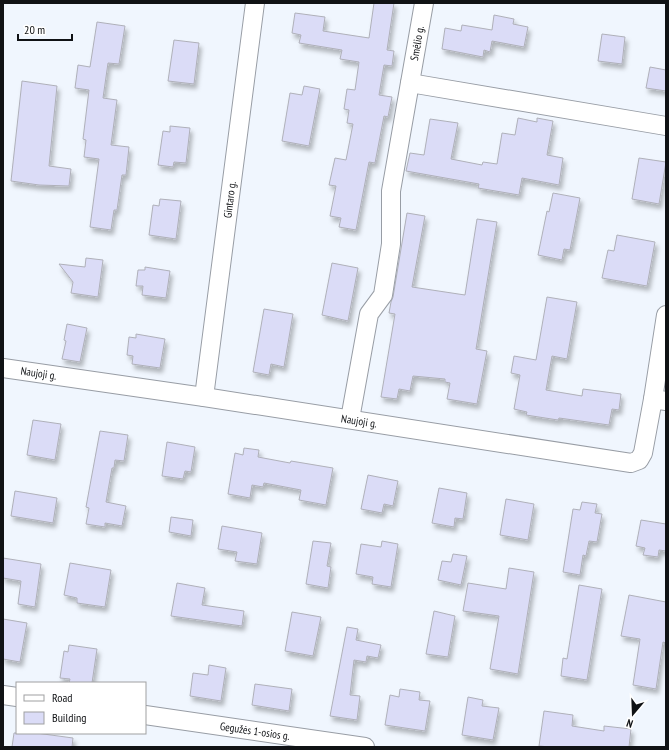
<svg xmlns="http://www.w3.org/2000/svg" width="669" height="750" font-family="'PT Sans Narrow',sans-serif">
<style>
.building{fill:#dbdcf7;stroke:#afb0b9;filter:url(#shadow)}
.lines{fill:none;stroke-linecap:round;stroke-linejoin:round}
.street-casing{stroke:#989da5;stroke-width:20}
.street{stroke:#fff;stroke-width:18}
.labels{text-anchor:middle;stroke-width:4;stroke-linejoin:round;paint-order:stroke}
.street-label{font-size:11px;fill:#101215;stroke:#fff}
</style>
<defs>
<filter id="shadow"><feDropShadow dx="2.5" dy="4.5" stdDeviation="2" flood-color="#0004"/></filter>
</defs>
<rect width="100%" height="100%" fill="#f0f6fe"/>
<!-- building -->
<path class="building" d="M 374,3 L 394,3 L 387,50 L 394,51 L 392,66 L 384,65 L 379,95 L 392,97 L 388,117 L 384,116 L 375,163 L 369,162 L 356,230 L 339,227 L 341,218 L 330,216 L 336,186 L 329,185 L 335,158 L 346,160 L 353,124 L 347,123 L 349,110 L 344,109 L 347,89 L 355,90 L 359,62 L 340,59 L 342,50 L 299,43 L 301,35 L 292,33 L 295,13 L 325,17 L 323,31 L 369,38 Z
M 494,15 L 514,19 L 513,24 L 528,27 L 524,47 L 492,41 L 490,52 L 484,50 L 483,57 L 442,49 L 445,28 L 461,31 L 462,25 L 492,30 Z
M 97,22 L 125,26 L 119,64 L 108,63 L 103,98 L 117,100 L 111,145 L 129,147 L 126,175 L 122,175 L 117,210 L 114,210 L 111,230 L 90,227 L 99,159 L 84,157 L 86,140 L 83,139 L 89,90 L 75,88 L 78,65 L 90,67 Z
M 602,34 L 625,37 L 622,64 L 598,61 Z
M 174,40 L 199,43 L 194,84 L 168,81 Z
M 650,67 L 666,70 L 666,91 L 646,88 Z
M 22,81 L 57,86 L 49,166 L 71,169 L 69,186 L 39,185 L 11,181 Z
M 304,86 L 320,89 L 309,146 L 282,141 L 290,93 L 302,95 Z
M 518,118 L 537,122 L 537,118 L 553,121 L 547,155 L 563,158 L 559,185 L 522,178 L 519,195 L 478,188 L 479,184 L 406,171 L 410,153 L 424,155 L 430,119 L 458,123 L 451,159 L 482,165 L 483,162 L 497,164 L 502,133 L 515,135 Z
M 170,126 L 190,128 L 186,163 L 174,162 L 173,167 L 158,165 L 163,131 L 170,132 Z
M 639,158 L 666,162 L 659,204 L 632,199 Z
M 553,193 L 580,198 L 570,250 L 564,249 L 562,260 L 538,255 L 547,211 L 549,212 Z
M 160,199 L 181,201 L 176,239 L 149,235 L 153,205 L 159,206 Z
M 407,213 L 425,216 L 412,287 L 465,295 L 477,219 L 497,222 L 476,349 L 487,351 L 477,404 L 447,399 L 450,383 L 445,382 L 445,379 L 413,376 L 410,391 L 399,389 L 397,399 L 381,397 L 395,314 L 389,313 L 391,302 L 393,297 Z
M 617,235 L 655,242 L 647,286 L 602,278 L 608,250 L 614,251 Z
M 86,258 L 103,260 L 98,297 L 71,293 L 73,282 L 59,264 L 85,267 Z
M 332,263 L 358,268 L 348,321 L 322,315 Z
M 145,267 L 170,271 L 166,298 L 142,295 L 143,286 L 136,286 L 138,270 L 145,270 Z
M 547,297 L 577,302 L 567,359 L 552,356 L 546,390 L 582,396 L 583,389 L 621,394 L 619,410 L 612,409 L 609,425 L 559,418 L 558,420 L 526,415 L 527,412 L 514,409 L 520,375 L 511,373 L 514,356 L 536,360 Z
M 264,309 L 293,314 L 284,367 L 271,364 L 269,375 L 253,372 Z
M 67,324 L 87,328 L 80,362 L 62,359 L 66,341 L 64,340 Z
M 136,334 L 165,339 L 160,368 L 132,364 L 133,356 L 127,355 L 129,337 L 136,338 Z
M 33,420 L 61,424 L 55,460 L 27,455 Z
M 100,431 L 128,435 L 124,461 L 115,460 L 114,468 L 112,468 L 106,502 L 126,506 L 122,526 L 105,523 L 105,527 L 86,524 L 89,508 L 86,507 Z
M 167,442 L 195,447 L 191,472 L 185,471 L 183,479 L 162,476 Z
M 244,448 L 259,450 L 258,457 L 290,463 L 291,461 L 333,468 L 326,505 L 299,500 L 301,490 L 264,483 L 263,487 L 252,485 L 250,498 L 228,494 L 235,453 L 243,455 Z
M 368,475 L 398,481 L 393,506 L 384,504 L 382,513 L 361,509 Z
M 439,488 L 467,493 L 463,519 L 455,518 L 454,527 L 432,523 Z
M 15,491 L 57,498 L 53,523 L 11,516 Z
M 506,499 L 534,504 L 528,540 L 500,535 Z
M 582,502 L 597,504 L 595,513 L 602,514 L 597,542 L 589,541 L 586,556 L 583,555 L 580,575 L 563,572 L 573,509 L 580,510 Z
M 171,517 L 193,520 L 191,536 L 169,532 Z
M 641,520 L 666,524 L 666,551 L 659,550 L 658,557 L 643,555 L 645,548 L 636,546 Z
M 222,526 L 262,533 L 257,564 L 235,561 L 237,552 L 218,549 Z
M 313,541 L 331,543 L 327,566 L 331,567 L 328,588 L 306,584 Z
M 382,541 L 398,544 L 391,587 L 372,584 L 373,577 L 356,574 L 361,544 L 381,547 Z
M 453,554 L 467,556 L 461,585 L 438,580 L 442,561 L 451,562 Z
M 3,558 L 41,564 L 35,607 L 18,604 L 21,581 L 3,578 Z
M 70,563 L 111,570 L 105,607 L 77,603 L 77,598 L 64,595 Z
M 509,568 L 534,572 L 518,674 L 490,669 L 499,616 L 463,611 L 468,583 L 506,589 Z
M 177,583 L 205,588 L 202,605 L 244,611 L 242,626 L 171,616 Z
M 579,585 L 602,589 L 587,680 L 561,676 L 563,658 L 567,659 Z
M 629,595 L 666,602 L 666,643 L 663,642 L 656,689 L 633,685 L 640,639 L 621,636 Z
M 434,611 L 455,616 L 448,657 L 426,654 Z
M 292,612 L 321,617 L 313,656 L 285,651 Z
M 3,619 L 27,623 L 20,662 L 3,659 Z
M 347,627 L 358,629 L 356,640 L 381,645 L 378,658 L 367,656 L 366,662 L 354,660 L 350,695 L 360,696 L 357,720 L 330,716 Z
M 69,645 L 97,649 L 92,683 L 69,683 L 70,679 L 60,678 L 64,651 L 68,652 Z
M 209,665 L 226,668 L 221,701 L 190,696 L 193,673 L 208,675 Z
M 255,684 L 292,689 L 289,711 L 252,705 Z
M 400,689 L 420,692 L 419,700 L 430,701 L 425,731 L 385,725 L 390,695 L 399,697 Z
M 468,697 L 483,700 L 482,706 L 499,708 L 493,740 L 462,735 Z
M 544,711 L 573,715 L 572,726 L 604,731 L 604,726 L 631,729 L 629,747 L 550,747 L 539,746 Z
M 14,733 L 36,733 L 73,738 L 72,747 L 12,747 Z"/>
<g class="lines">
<!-- street casing -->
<g class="street-casing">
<g id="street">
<path d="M 410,83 L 666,126"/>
<path id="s1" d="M 3,368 L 204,397 L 631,463 L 639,460 L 643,453 L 653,399 L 666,401"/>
<path id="s2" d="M 204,397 L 255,3"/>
<path d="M 653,399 L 666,315"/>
<path id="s3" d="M 350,419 L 369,314 L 383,295 L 391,244 L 391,191 L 424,3"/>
<path d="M 3,695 L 17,697"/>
<path id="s4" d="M 145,715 L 365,747"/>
</g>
</g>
<!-- street -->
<use href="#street" class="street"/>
</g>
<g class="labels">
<!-- street labels -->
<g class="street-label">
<text dy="4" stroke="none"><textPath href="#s3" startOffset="385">Smėlio g.</textPath></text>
<text dy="4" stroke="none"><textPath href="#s2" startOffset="199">Gintaro g.</textPath></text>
<text dy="4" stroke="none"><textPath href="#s1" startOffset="36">Naujoji g.</textPath></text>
<text dy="4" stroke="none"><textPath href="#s1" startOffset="360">Naujoji g.</textPath></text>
<text dy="4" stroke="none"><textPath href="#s4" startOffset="111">Gegužės 1-osios g.</textPath></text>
</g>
</g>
<!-- border -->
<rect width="669" height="750" fill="none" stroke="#101215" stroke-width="8"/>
<!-- legend -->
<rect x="16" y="682" width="130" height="52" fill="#ffffff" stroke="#9fa0a1"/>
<rect x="24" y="695" width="20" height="6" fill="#ffffff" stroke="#9fa0a1"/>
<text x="52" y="702" font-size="12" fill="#101215">Road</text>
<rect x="24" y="712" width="20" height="12" fill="#dbdcf7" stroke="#9fa0a1"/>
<text x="52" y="722" font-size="12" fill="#101215">Building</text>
<!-- north arrow -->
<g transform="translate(633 714) rotate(199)" stroke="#ffffff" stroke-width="3" paint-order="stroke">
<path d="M0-3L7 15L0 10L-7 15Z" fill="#101215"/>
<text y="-6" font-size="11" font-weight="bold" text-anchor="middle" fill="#101215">N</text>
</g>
<!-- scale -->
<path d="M18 34v6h54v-6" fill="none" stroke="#101215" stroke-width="2"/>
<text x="24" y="34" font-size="12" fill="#101215" stroke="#ffffff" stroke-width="3" paint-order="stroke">20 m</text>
</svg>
